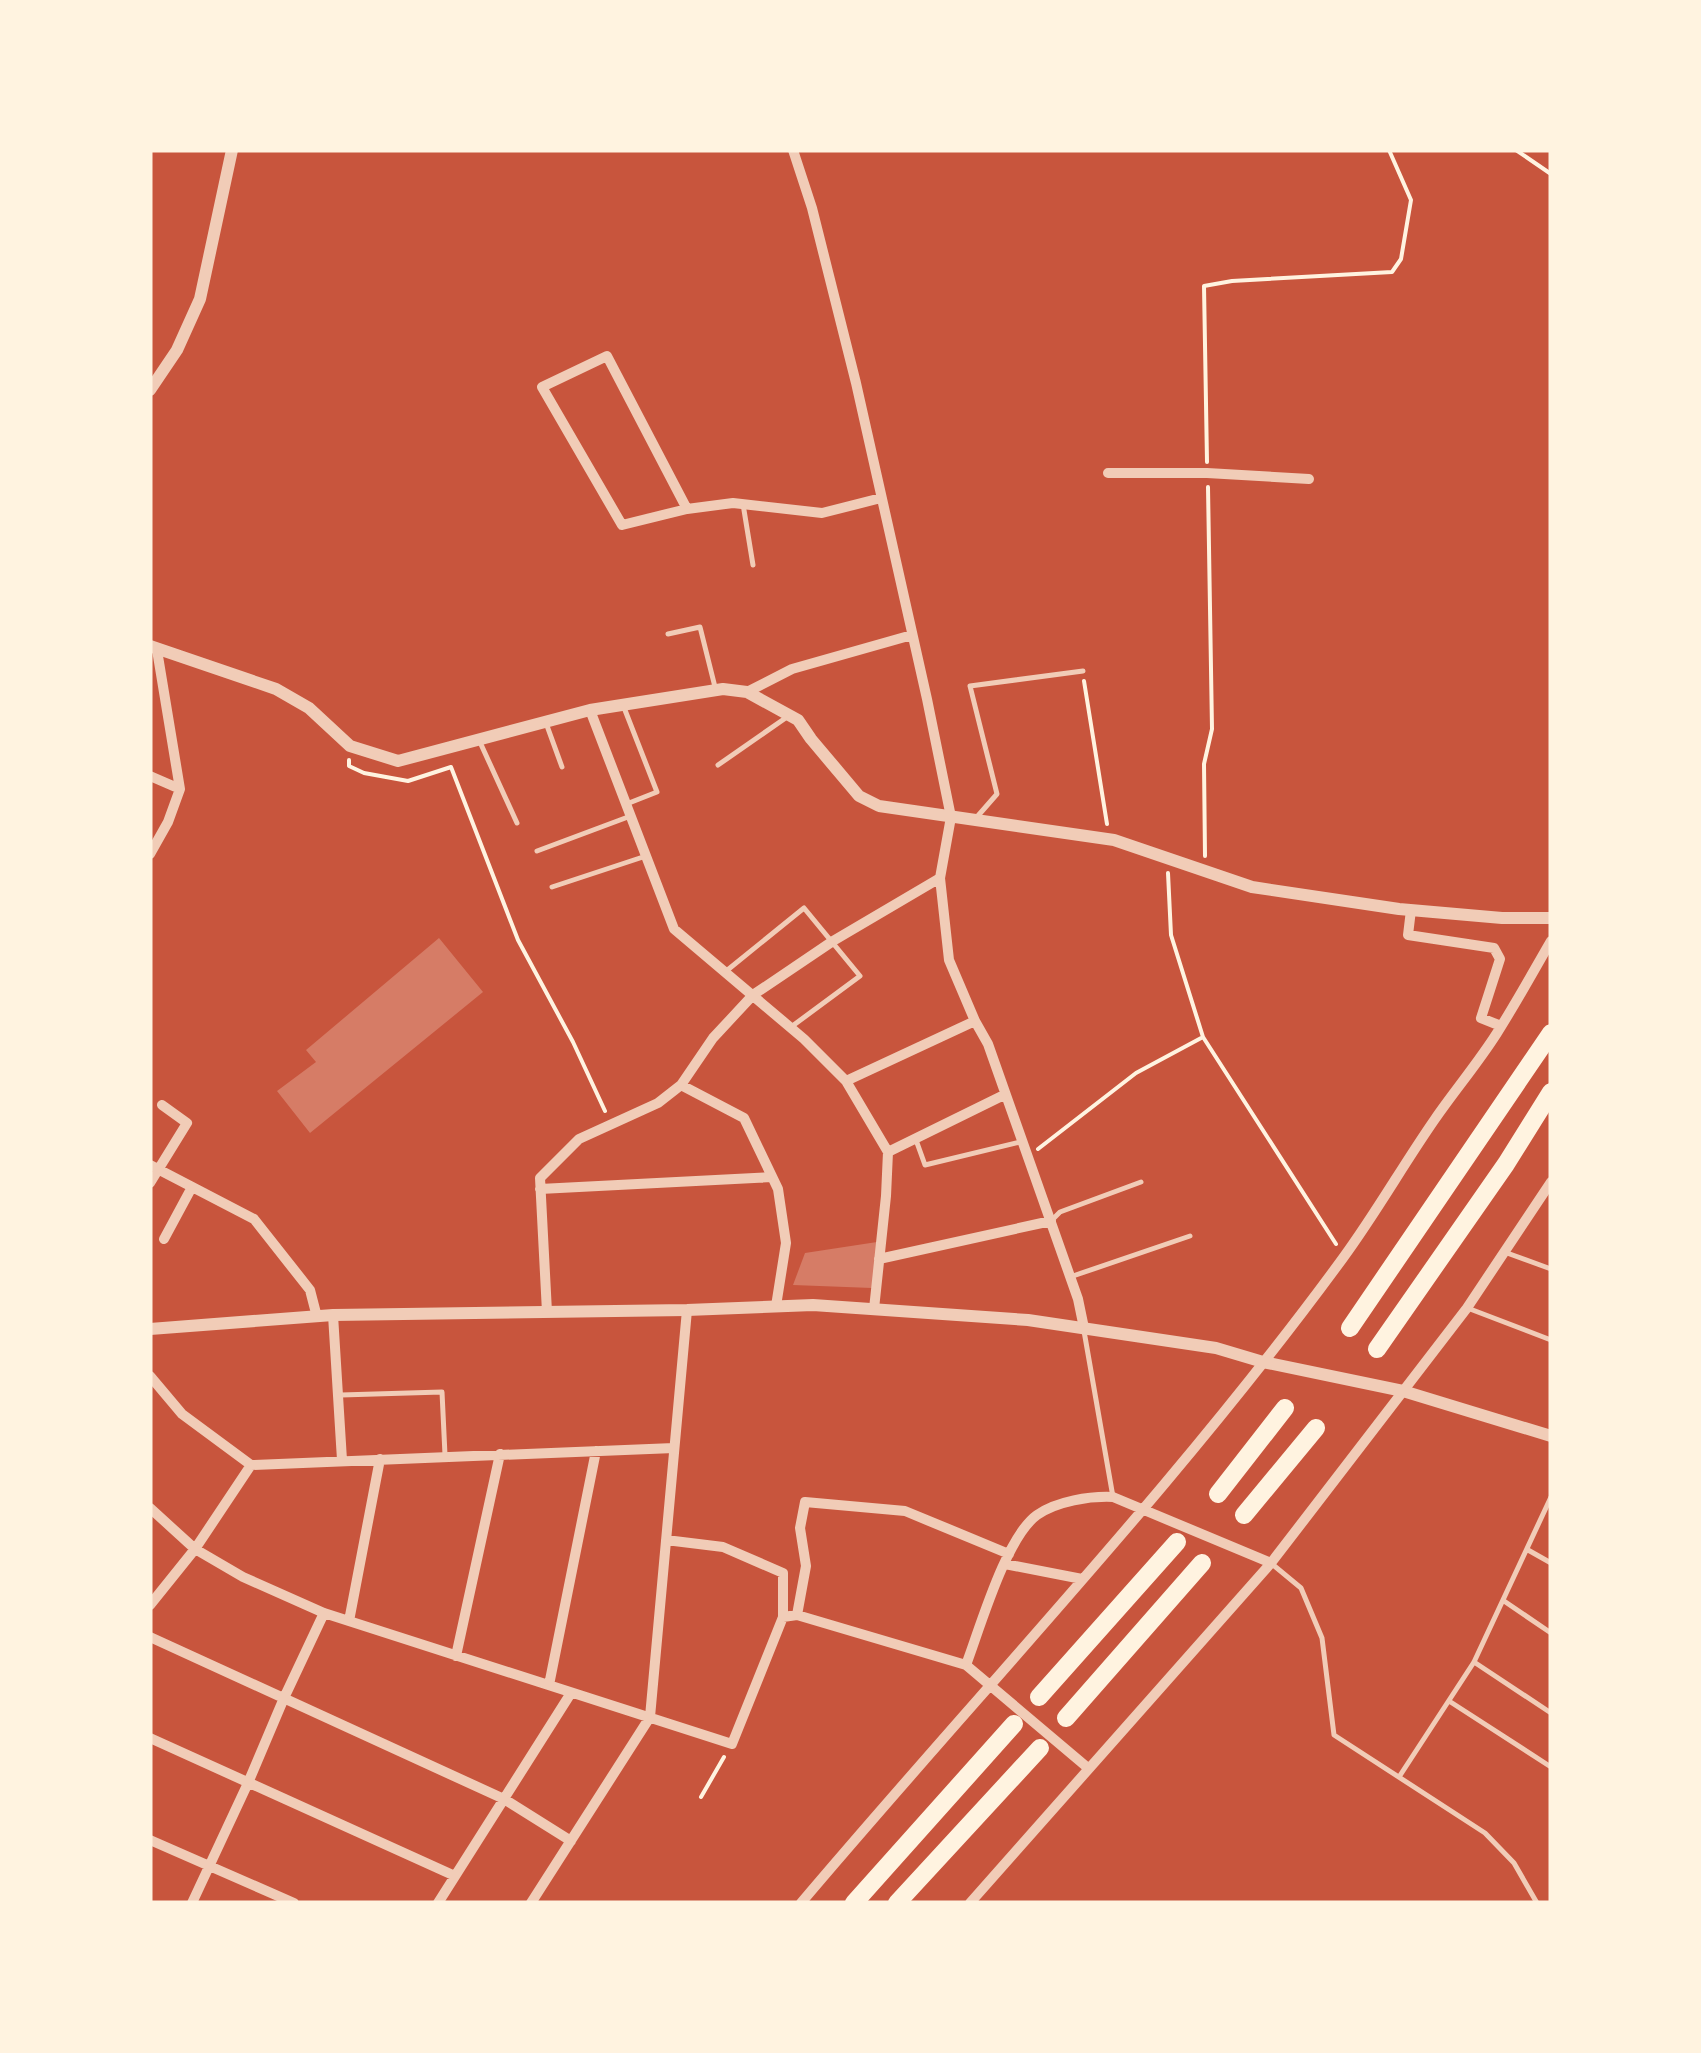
<svg xmlns="http://www.w3.org/2000/svg" width="1701" height="2053" font-family="Helvetica,sans-serif">
<style>
.building{fill:#d67c66}
.lines{fill:none;stroke-linecap:round;stroke-linejoin:round}
.path{stroke:#fff3e0;stroke-width:4}
.service{stroke:#f1ccb7;stroke-width:5}
.minor{stroke:#f1ccb7;stroke-width:10}
.tertiary{stroke:#f1ccb7;stroke-width:12}
.motorway{stroke:#fff3e0;stroke-width:18}
</style>
<rect width="100%" height="100%" fill="#c8553d"/>
<!-- building -->
<path class="building" d="M 439,938 L 483,992 L 310,1133 L 277,1091 L 316,1062 L 306,1050 Z
M 877,1242 L 872,1288 L 793,1285 L 805,1253 Z"/>
<g class="lines">
<!-- path -->
<path class="path" d="M 1516,150 L 1551,174
M 1207,462 L 1204,286 L 1232,281 L 1392,272 L 1401,259 L 1411,200 L 1389,150
M 1084,681 L 1107,824
M 349,760 L 349,766 L 364,773 L 408,781 L 451,767 L 518,940 L 573,1042 L 605,1111
M 1205,856 L 1204,764 L 1212,729 L 1208,487
M 1168,873 L 1171,935 L 1203,1037 L 1336,1244
M 1038,1149 L 1136,1073 L 1203,1037
M 701,1797 L 724,1757"/>
<!-- service -->
<path class="service" d="M 743,504 L 753,565
M 668,634 L 700,627 L 715,687
M 623,705 L 657,792 L 629,803
M 546,723 L 562,767
M 479,740 L 517,823
M 718,765 L 787,717
M 976,818 L 997,794 L 970,686 L 1083,671
M 537,851 L 628,817
M 552,887 L 643,857
M 725,972 L 804,908 L 860,976 L 791,1027
M 916,1140 L 925,1165 L 1020,1142
M 1053,1219 L 1060,1212 L 1141,1182
M 1507,1253 L 1551,1269
M 1070,1277 L 1190,1236
M 1470,1309 L 1551,1340
M 1084,1331 L 1113,1497
M 341,1395 L 442,1392 L 445,1455
M 1528,1550 L 1551,1563
M 1272,1564 L 1301,1588 L 1322,1638 L 1334,1735 L 1485,1833 L 1514,1863 L 1537,1903
M 1504,1601 L 1551,1633
M 1474,1662 L 1551,1713
M 1449,1701 L 1551,1767
M 1399,1777 L 1474,1662 L 1551,1497"/>
<!-- minor -->
<path class="minor" d="M 793,150 L 812,208 L 856,383 L 927,699 L 951,817 L 940,878 L 949,960 L 975,1021 L 988,1044 L 1078,1299 L 1084,1328
M 1108,473 L 1207,473 L 1309,479
M 687,509 L 607,356 L 542,387 L 622,525 L 687,509 L 733,503 L 822,513 L 881,498
M 747,692 L 792,669 L 912,635
M 590,710 L 674,929 L 804,1039 L 846,1081 L 888,1152 L 886,1196 L 874,1309
M 150,776 L 180,789
M 150,854 L 168,822 L 180,789 L 157,650
M 1411,910 L 1408,935 L 1494,948 L 1500,959 L 1481,1018 L 1501,1026
M 846,1081 L 975,1021
M 681,1085 L 744,1118 L 778,1189 L 786,1243 L 776,1306
M 888,1152 L 1004,1095
M 150,1165 L 254,1219 L 310,1290 L 317,1317
M 150,1183 L 187,1123 L 162,1105
M 540,1189 L 772,1177
M 164,1239 L 192,1187
M 879,1259 L 1051,1221
M 547,1312 L 540,1178 L 579,1139 L 658,1103 L 681,1085 L 713,1038 L 753,995 L 833,941 L 940,878
M 333,1315 L 342,1460
M 150,1376 L 182,1414 L 251,1465 L 674,1448
M 150,1508 L 195,1549 L 243,1577 L 324,1613 L 732,1744 L 783,1617 L 797,1615 L 966,1665 L 1088,1768
M 666,1540 L 723,1547 L 783,1573 L 783,1617
M 1005,1564 L 1082,1579
M 150,1605 L 195,1549 L 251,1465
M 797,1615 L 806,1566 L 800,1528 L 805,1502 L 905,1511 L 1009,1554
M 349,1621 L 380,1459
M 150,1637 L 504,1799 L 571,1841
M 456,1656 L 500,1454
M 966,1665 C 980,1628 1006,1537 1037,1515 C 1057,1501 1090,1496 1113,1497 L 1271,1563
M 549,1685 L 596,1451
M 150,1738 L 455,1876
M 150,1840 L 294,1903
M 192,1903 L 248,1783 L 284,1698 L 324,1613
M 438,1903 L 571,1693
M 531,1903 L 650,1717 L 687,1310
M 801,1903 C 982,1689 1177,1485 1343,1258 C 1376,1213 1403,1165 1435,1119 C 1455,1090 1478,1063 1497,1033 C 1516,1003 1533,972 1551,941
M 970,1903 L 1271,1563 L 1467,1308 L 1551,1182"/>
<!-- tertiary -->
<path class="tertiary" d="M 150,390 L 177,350 L 200,299 L 232,150
M 150,646 L 276,689 L 309,708 L 350,746 L 398,761 L 590,710 L 723,689 L 747,692 L 798,720 L 811,739 L 859,796 L 879,806 L 1114,840 L 1252,887 L 1399,909 L 1502,918 L 1551,918
M 150,1329 L 333,1315 L 687,1310 L 813,1305 L 1028,1320 L 1216,1348 L 1263,1362 L 1403,1391 L 1551,1436"/>
<!-- motorway -->
<path class="motorway" d="M 1350,1328 L 1551,1033
M 1377,1349 L 1506,1164 L 1551,1092
M 1218,1494 L 1285,1408
M 1244,1515 L 1316,1428
M 1039,1697 L 1177,1542
M 1066,1718 L 1202,1563
M 854,1903 L 1014,1724
M 897,1903 L 1040,1748"/>
</g>
<!-- border -->
<rect width="1701" height="2053" fill="none" stroke="#fff3e0" stroke-width="305"/>
</svg>
